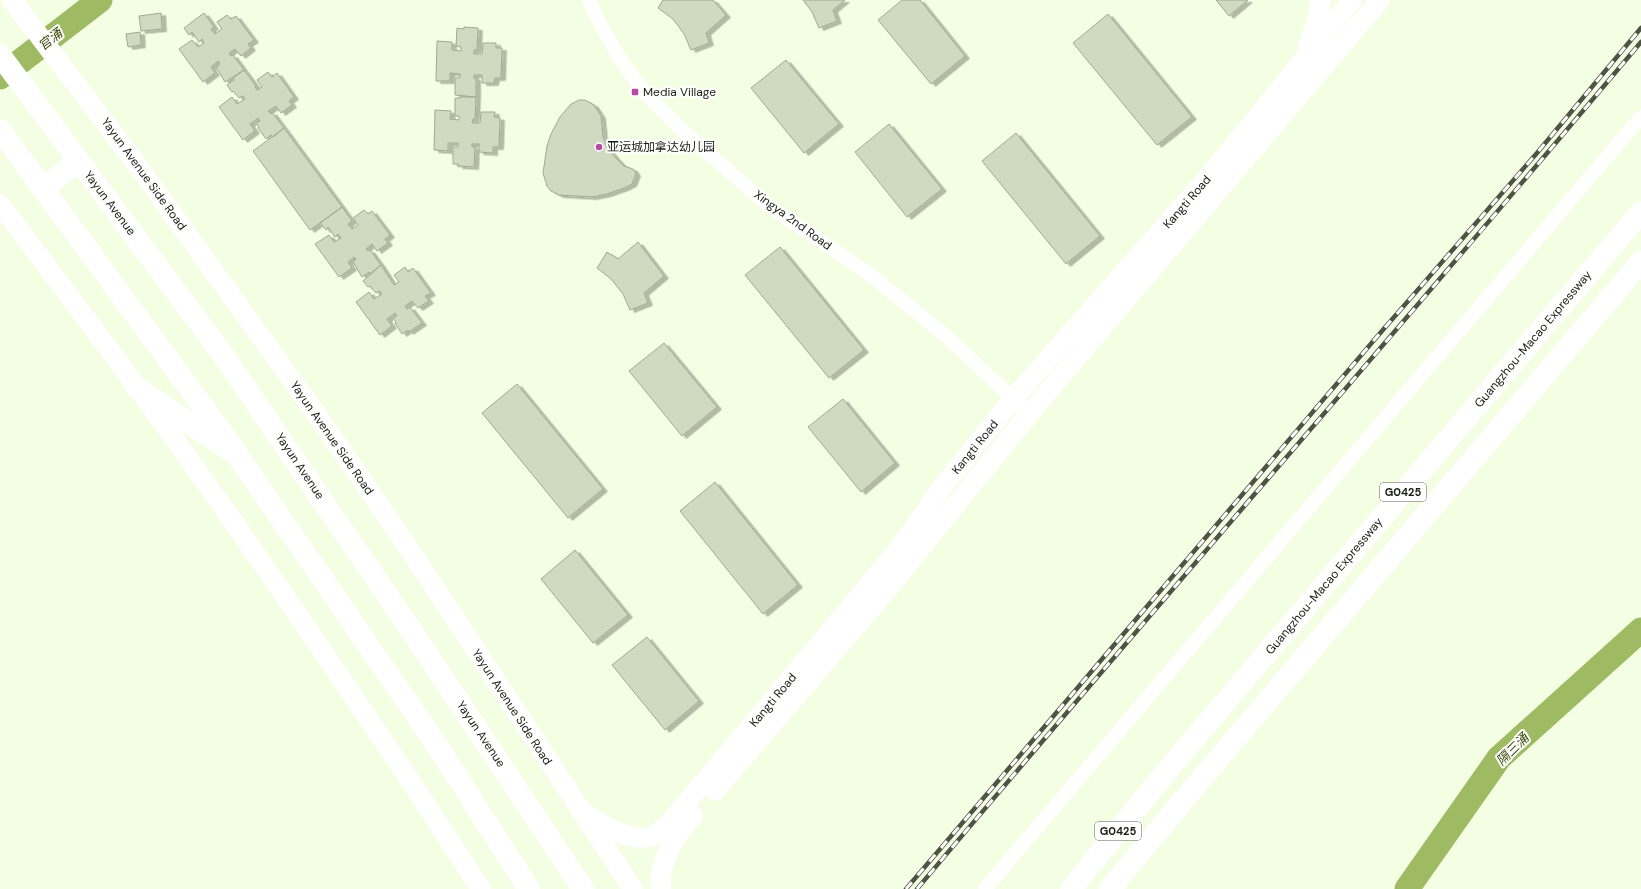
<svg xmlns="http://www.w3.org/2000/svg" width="1641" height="889" font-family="'DM Sans','Noto Sans SC',sans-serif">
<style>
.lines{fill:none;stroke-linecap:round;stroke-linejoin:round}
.river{stroke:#9ebb63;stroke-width:25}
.building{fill:#d0dac0;stroke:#9fa98f;filter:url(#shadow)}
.street{stroke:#fff;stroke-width:14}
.secondary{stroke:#fff;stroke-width:20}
.primary{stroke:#fff;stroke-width:22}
.highway{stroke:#fff;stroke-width:22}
.rail-casing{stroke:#4e5345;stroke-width:4.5}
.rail{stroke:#fff;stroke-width:3;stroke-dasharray:9;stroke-linecap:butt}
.poi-dot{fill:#b849a7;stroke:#fff;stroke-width:1.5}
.labels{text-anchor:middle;stroke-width:4;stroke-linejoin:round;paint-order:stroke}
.shield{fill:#fff;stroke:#5f615a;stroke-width:1}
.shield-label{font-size:11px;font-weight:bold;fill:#1a1d14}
.poi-label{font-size:12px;fill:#1a1d14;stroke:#fff;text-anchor:start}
.street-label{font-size:12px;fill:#1a1d14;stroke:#fff}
.water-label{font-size:13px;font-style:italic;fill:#374805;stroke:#fff}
</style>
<defs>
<filter id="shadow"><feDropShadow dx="4.5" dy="2.5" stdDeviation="0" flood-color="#0004"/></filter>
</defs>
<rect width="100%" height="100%" fill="#f3fee2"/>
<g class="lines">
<!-- river -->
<path class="river" d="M 0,77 L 100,0
M 1407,889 L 1499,758 L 1641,630"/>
</g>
<!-- building -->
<path class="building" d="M 663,0 L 713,0 L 726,15 L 706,33 L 709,43 L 691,50 L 684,34 L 673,19 L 658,8 Z
M 803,0 L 845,0 L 833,10 L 837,21 L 819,28 L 812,12 Z
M 902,0 L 920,0 L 965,56 L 931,84 L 878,20 Z
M 1216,0 L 1248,0 L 1229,16 Z
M 161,13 L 162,29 L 141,31 L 139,16 Z
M 204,13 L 214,27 L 211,29 L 215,34 L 222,29 L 217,22 L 227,15 L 231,19 L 236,16 L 254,40 L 248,44 L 251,48 L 241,56 L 235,49 L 229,53 L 231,56 L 233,55 L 244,70 L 225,82 L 216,67 L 220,64 L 218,61 L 211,67 L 215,73 L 203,82 L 179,49 L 192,40 L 198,47 L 204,43 L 202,39 L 199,42 L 192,32 L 189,35 L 184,28 Z
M 1108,14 L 1192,117 L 1157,145 L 1073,43 Z
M 464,27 L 478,28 L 477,50 L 474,50 L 474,54 L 482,54 L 483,43 L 496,43 L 496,48 L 502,48 L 501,78 L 495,78 L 494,83 L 482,83 L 482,75 L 474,75 L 474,78 L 476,78 L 476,97 L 455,95 L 455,78 L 460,78 L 460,74 L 450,73 L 450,81 L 436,81 L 437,41 L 452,42 L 452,50 L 461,51 L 461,47 L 456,46 L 457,28 L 464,29 Z
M 140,32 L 141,45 L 128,47 L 126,34 Z
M 786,60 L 839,124 L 804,153 L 751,88 Z
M 244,70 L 256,86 L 255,87 L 257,90 L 262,87 L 257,80 L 268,72 L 272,77 L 277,73 L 294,97 L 289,101 L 292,105 L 281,113 L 276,106 L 268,111 L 271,114 L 272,112 L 284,128 L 273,137 L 271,135 L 266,139 L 258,128 L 259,127 L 256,123 L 260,121 L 258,118 L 250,124 L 255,131 L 243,140 L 219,107 L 232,97 L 237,104 L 245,99 L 243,96 L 239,98 L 233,91 L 232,92 L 227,85 L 234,80 L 233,78 Z
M 460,97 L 476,97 L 475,119 L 473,119 L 472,123 L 480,123 L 481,112 L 495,112 L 494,117 L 500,118 L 499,147 L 493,147 L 493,153 L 479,152 L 479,144 L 472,144 L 472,147 L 475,147 L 474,167 L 458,166 L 458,164 L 453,164 L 453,147 L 458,147 L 458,143 L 448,143 L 448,151 L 434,150 L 435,110 L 451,111 L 450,119 L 459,120 L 459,116 L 455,116 L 455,98 L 460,98 Z
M 579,100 L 585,100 L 594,105 L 601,116 L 603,137 L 607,147 L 615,157 L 624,166 L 633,169 L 636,174 L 632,184 L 624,188 L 607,194 L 592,197 L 559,195 L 551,191 L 547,186 L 543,173 L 547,146 L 551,134 L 560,117 L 571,104 Z
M 889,124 L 942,189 L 907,217 L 855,152 Z
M 284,128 L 342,207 L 310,230 L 253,151 Z
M 1016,133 L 1100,236 L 1066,264 L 982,161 Z
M 342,207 L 352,221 L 348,224 L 352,229 L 358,225 L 353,218 L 364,210 L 368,214 L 372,211 L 390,235 L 385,239 L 388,243 L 377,251 L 372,244 L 366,249 L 368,251 L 370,250 L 381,265 L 370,274 L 369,272 L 362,277 L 353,262 L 356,259 L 354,257 L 348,262 L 352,268 L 339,277 L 315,244 L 329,235 L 334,242 L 341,238 L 338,234 L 335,237 L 328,227 L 326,230 L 320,223 Z
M 638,242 L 664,276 L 644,293 L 648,303 L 630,310 L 623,294 L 611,279 L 597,268 L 607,252 L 618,259 Z
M 780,247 L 864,350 L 829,378 L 745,275 Z
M 381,265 L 394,285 L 399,282 L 394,275 L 405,267 L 408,272 L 413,268 L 431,293 L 425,296 L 429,301 L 418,308 L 412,301 L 405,306 L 407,309 L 410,307 L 422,323 L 409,332 L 408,330 L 402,334 L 395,323 L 396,322 L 393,318 L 397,316 L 395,313 L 387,319 L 392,326 L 380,335 L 356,302 L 369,292 L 374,299 L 382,294 L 379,291 L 376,293 L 370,286 L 368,287 L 363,281 Z
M 664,343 L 717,407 L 682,436 L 629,371 Z
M 517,384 L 603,489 L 568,518 L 482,413 Z
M 843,399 L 895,463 L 861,492 L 808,427 Z
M 715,482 L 798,585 L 763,614 L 680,511 Z
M 575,550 L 628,615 L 593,643 L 541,579 Z
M 647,637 L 699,701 L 665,730 L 612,665 Z"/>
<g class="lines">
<!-- street -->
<path class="street" d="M 589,0 L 595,14 L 613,47 L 627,69 L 644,92 L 682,130 L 770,207 L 868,273 L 945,335 L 1029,414
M 985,889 L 1641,117"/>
<!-- secondary -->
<path class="secondary" d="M 12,0 L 138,166 L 322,422 L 414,556 L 633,889
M 1309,44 L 1317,22 L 1321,0
M 0,204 C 51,272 103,340 153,409 C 266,566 376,727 481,889
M 715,791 L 892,584 L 1029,414 L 1380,0
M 581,811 C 601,823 627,844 653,836 C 658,834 664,828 668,825 L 898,550 L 943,486 L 1013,399 L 1210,175 L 1352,0
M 661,889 C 659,859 674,838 693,816"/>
<!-- primary -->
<path class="primary" d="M 0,55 L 221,352 L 417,639 L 583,889
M 0,130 L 223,434 L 436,744 L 529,889
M 43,188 L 79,161
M 136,387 L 226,448"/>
<!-- highway -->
<path class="highway" d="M 1071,889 L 1166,772 L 1641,212
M 1110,889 L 1186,797 L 1641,262"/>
<!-- rail casing -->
<g class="rail-casing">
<path id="rail" d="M 906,889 L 1375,339 L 1537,153 L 1641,28
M 917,889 C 1156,605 1402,327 1641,42"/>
</g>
<!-- rail -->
<use href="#rail" class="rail"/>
</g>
<!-- markers -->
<g class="poi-dot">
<rect x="631" y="88" width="8" height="8" rx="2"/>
<circle cx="599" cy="147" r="4"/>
</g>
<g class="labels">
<!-- shield labels -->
<g class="shield">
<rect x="1380" y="483" width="46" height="18" rx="3"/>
<rect x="1095" y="822" width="46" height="18" rx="3"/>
</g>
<g class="shield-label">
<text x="1403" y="496">G0425</text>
<text x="1118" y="835">G0425</text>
</g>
<!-- poi labels -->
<g class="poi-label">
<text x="643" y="96">Media Village</text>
<text x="607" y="151">亚运城加拿达幼儿园</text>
</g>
<!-- street labels -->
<g class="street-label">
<text transform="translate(144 174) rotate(54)" y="4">Yayun Avenue Side Road</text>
<text transform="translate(1187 202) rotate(-49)" y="4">Kangti Road</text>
<text transform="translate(110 203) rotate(53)" y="4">Yayun Avenue</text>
<text transform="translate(793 220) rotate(36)" y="4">Xingya 2nd Road</text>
<text transform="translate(1533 339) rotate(-50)" y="4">Guangzhou-Macao Expressway</text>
<text transform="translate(332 438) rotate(55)" y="4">Yayun Avenue Side Road</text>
<text transform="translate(975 447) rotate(-51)" y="4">Kangti Road</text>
<text transform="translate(300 466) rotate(56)" y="4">Yayun Avenue</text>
<text transform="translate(1324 586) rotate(-50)" y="4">Guangzhou-Macao Expressway</text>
<text transform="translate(773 700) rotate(-50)" y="4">Kangti Road</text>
<text transform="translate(512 707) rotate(57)" y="4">Yayun Avenue Side Road</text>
<text transform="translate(481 734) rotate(56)" y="4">Yayun Avenue</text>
</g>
<!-- water labels -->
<g class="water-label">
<text transform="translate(50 39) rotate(-38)" y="5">官涌</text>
<text transform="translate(1512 749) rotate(-45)" y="5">隔三涌</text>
</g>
</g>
</svg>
